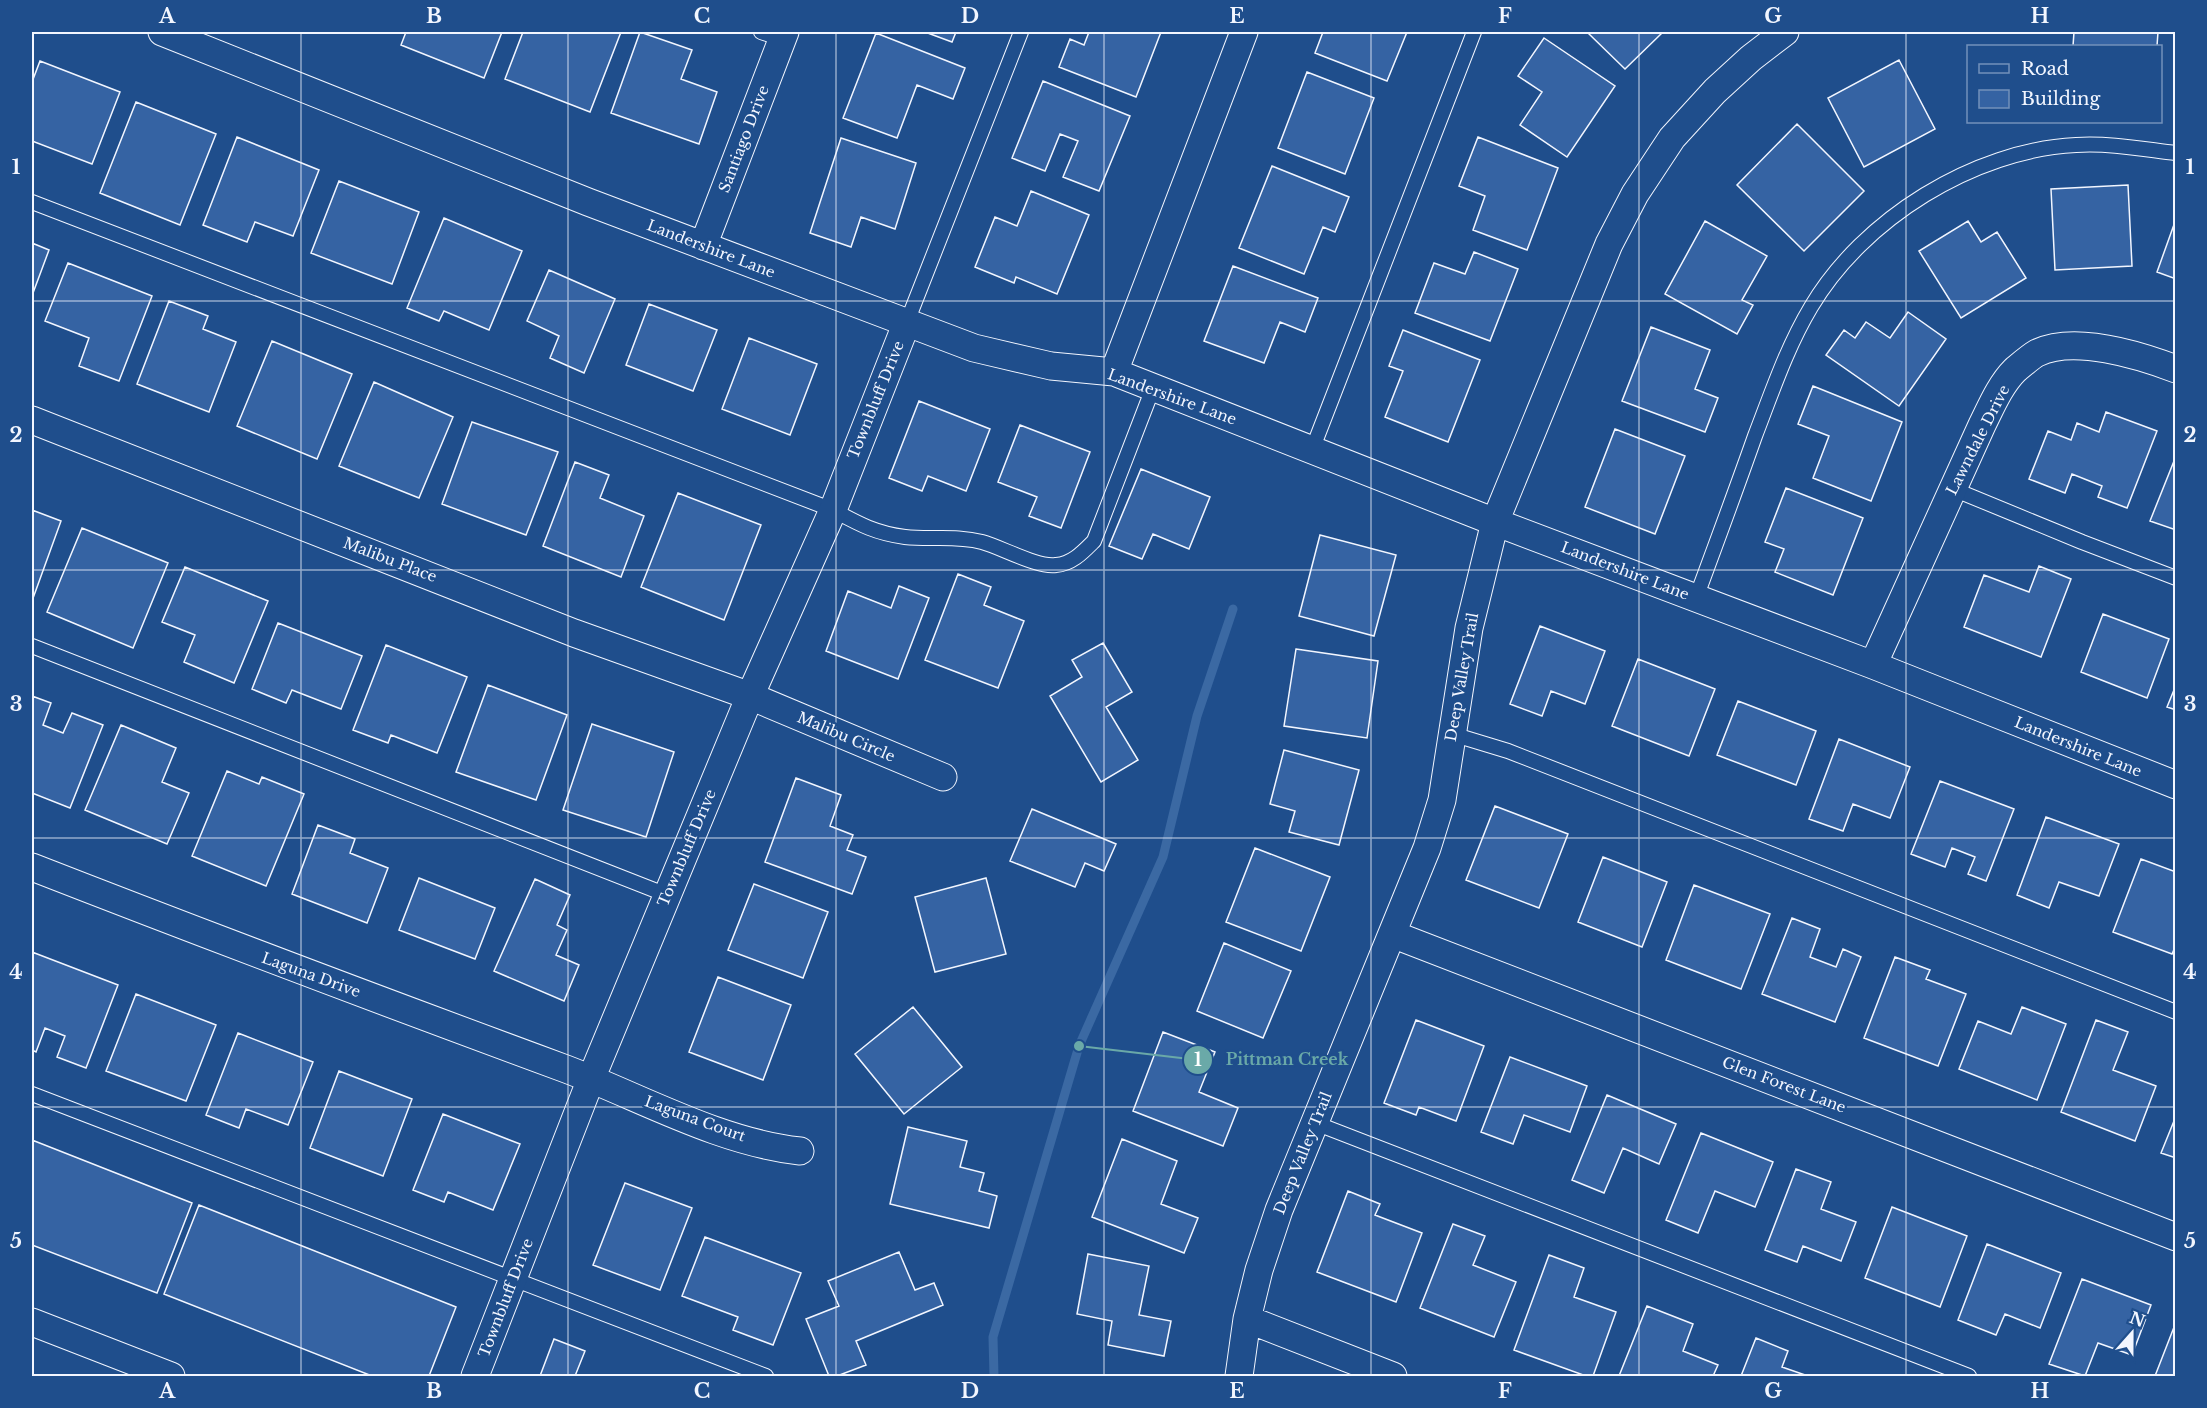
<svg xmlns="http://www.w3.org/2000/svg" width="2207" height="1408" font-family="'Libre Baskerville',serif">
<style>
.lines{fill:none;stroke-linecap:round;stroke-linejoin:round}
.stream{stroke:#3b69a3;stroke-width:9}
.building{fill:#3563a3;stroke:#f2f6ff;stroke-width:1.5}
.lane-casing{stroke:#f2f6ff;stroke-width:16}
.street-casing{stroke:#f2f6ff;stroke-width:29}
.lane{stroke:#1f4e8c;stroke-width:14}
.street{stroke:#1f4e8c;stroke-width:27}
.grid{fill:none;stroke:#f2f6ff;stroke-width:1.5;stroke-opacity:0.55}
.labels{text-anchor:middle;stroke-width:4.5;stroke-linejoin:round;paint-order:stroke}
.street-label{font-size:15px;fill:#f2f6ff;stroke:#1f4e8c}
.leader{fill:none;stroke:#6aa9a8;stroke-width:2}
.callout-dot{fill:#6aa9a8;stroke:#1f4e8c;stroke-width:2}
.mark-label{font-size:18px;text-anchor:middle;font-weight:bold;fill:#fff}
.callout-label{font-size:16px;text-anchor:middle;font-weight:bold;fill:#6aa9a8;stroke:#1f4e8c;stroke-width:4.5;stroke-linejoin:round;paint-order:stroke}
.neatline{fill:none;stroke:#f2f6ff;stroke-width:2}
.grid-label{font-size:20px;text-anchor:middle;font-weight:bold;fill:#f2f6ff}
</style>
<rect width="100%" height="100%" fill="#1f4e8c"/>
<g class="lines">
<!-- stream -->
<path class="stream" d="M 994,1376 L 993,1337 L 1079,1046 L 1163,857 L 1197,716 L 1233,609"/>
</g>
<!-- building -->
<path class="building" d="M 406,32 L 502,32 L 484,78 L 401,45 Z
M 523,32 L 621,32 L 590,112 L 505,79 Z
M 640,32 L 692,50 L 681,79 L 717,92 L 699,144 L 611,113 Z
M 925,32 L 956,32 L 952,42 Z
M 1089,32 L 1161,32 L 1136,97 L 1059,67 L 1070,39 L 1084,45 Z
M 1323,32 L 1407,32 L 1387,81 L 1315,53 Z
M 1587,32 L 1663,32 L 1625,69 Z
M 2074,32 L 2158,32 L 2157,46 L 2073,46 Z
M 876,33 L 965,68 L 953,99 L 917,85 L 897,138 L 843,118 Z
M 1544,38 L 1615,86 L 1567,157 L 1520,125 L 1542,92 L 1518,76 Z
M 1899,60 L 1935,129 L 1864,167 L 1828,98 Z
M 40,61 L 120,92 L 92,164 L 32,141 L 32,82 Z
M 1307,72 L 1374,98 L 1345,174 L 1278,148 Z
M 1043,81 L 1130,116 L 1099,191 L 1063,177 L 1078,141 L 1060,134 L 1045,171 L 1012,158 Z
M 136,102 L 216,134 L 180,225 L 100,193 Z
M 1797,124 L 1864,191 L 1804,251 L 1737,185 Z
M 237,137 L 319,170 L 293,236 L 255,222 L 247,242 L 203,225 Z
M 1478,137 L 1558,168 L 1527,250 L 1473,230 L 1485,196 L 1459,186 Z
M 841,138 L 916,163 L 895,229 L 861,217 L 851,247 L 810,233 Z
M 1272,166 L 1349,197 L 1335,232 L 1323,227 L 1304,274 L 1239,248 Z
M 339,181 L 419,212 L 392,284 L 311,253 Z
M 2128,185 L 2132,266 L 2055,270 L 2051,189 Z
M 1031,191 L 1089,215 L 1057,294 L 1016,277 L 1014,283 L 975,267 L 995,217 L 1017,226 Z
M 444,218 L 522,251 L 489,330 L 444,311 L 439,321 L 407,308 Z
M 2176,219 L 2176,279 L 2157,272 Z
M 1705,221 L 1767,256 L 1742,300 L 1753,305 L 1737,334 L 1665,294 Z
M 1968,221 L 1981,242 L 1997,232 L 2026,278 L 1961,318 L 1919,251 Z
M 32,243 L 49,250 L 33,293 L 32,293 Z
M 1474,252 L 1518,269 L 1490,341 L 1415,313 L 1434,263 L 1465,274 Z
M 68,263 L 152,296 L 119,381 L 79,366 L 89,338 L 45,321 Z
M 1233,266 L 1318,298 L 1305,332 L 1280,322 L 1264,363 L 1204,341 Z
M 549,270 L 615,299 L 584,373 L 550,358 L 559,336 L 527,321 Z
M 169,301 L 208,316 L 203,329 L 236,342 L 209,412 L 137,384 Z
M 649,304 L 717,330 L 693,391 L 626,365 Z
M 1908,312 L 1946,339 L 1899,406 L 1826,355 L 1844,330 L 1855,338 L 1866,322 L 1890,338 Z
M 1651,327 L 1710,350 L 1695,389 L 1718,398 L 1705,432 L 1622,401 Z
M 1403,330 L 1480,360 L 1448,442 L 1385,417 L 1403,371 L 1389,366 Z
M 749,338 L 817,364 L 790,435 L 722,409 Z
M 272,341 L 352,374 L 317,459 L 237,426 Z
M 374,382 L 453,417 L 419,498 L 339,466 Z
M 1813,386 L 1902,422 L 1871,501 L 1813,478 L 1829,436 L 1798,424 Z
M 919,401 L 990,429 L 966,491 L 928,476 L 922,491 L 889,478 Z
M 2106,412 L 2157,431 L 2127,508 L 2098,497 L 2102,486 L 2072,474 L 2065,493 L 2029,479 L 2048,431 L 2071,440 L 2077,423 L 2099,432 Z
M 472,422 L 558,452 L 526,535 L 442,504 Z
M 1020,425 L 1090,452 L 1061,528 L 1029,516 L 1037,497 L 998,482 Z
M 1615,429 L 1685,456 L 1655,534 L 1585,507 Z
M 2176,456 L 2176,530 L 2150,521 Z
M 575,462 L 609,475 L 600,498 L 644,516 L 621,577 L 543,546 Z
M 1141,469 L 1210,497 L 1189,549 L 1153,534 L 1142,559 L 1109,546 Z
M 1786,488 L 1863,518 L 1833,595 L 1775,572 L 1784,549 L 1765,542 Z
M 678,493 L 761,525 L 724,620 L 641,587 Z
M 32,510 L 61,521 L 32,601 Z
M 82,528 L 168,563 L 133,648 L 47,612 Z
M 1320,535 L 1396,555 L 1374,636 L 1299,616 Z
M 2039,566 L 2071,579 L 2041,657 L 1964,627 L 1984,575 L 2029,592 Z
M 185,567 L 268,601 L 234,683 L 184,662 L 195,635 L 162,622 Z
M 958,574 L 991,587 L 984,605 L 1024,621 L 998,688 L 925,660 Z
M 899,586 L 929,598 L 898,679 L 826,651 L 848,591 L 891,608 Z
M 2103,614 L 2169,639 L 2147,698 L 2081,672 Z
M 278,623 L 362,656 L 341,709 L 292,690 L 286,703 L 252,689 Z
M 1540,626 L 1605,651 L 1585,704 L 1551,691 L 1542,716 L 1510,704 Z
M 1103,643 L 1132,692 L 1106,707 L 1138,760 L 1101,782 L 1050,696 L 1082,677 L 1072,660 Z
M 386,645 L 467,677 L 437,753 L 391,735 L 388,743 L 353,730 Z
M 1296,649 L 1378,661 L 1367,738 L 1284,726 Z
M 1638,659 L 1715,689 L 1689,756 L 1612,726 Z
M 488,685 L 567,715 L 536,800 L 456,772 Z
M 2176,685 L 2176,710 L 2167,707 Z
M 32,696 L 51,703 L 43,725 L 63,733 L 72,713 L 103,725 L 70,808 L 32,793 Z
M 1738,701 L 1816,731 L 1796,785 L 1717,755 Z
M 592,724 L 674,752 L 646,837 L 563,810 Z
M 121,725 L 176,748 L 162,782 L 189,793 L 167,844 L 85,810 Z
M 1839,739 L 1910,767 L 1890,818 L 1853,804 L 1843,831 L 1809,819 Z
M 1284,750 L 1359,770 L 1339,845 L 1289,832 L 1295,811 L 1270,804 Z
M 227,771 L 259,784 L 262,777 L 304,794 L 266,886 L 192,856 Z
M 796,778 L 841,795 L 830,826 L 853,835 L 847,850 L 866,857 L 852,894 L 765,862 Z
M 1940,781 L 2014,809 L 1986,881 L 1968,874 L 1975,857 L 1952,848 L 1945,867 L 1911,854 Z
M 1495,806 L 1568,834 L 1539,908 L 1466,880 Z
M 1032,809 L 1116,844 L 1104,871 L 1085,863 L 1075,887 L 1010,861 Z
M 2046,817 L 2119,844 L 2099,896 L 2059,882 L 2049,908 L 2017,895 Z
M 318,825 L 355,839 L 350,853 L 388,868 L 367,923 L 292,894 Z
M 1255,848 L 1330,877 L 1301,951 L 1226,922 Z
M 1603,857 L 1667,882 L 1642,947 L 1578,922 Z
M 2141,859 L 2176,872 L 2176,945 L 2172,954 L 2113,932 Z
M 419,878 L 495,908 L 475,959 L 399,930 Z
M 986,878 L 1006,954 L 935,972 L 915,897 Z
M 535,879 L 570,895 L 557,925 L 567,930 L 556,955 L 579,965 L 564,1001 L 494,971 Z
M 754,884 L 828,912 L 803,978 L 728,950 Z
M 1694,885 L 1770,914 L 1741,989 L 1666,960 Z
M 1792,918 L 1820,929 L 1810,957 L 1836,967 L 1843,949 L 1861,957 L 1835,1022 L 1762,994 Z
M 1224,943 L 1291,971 L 1263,1038 L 1197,1011 Z
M 32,952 L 118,985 L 86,1068 L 57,1057 L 65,1036 L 45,1028 L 36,1052 L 32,1050 Z
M 1895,957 L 1930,970 L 1926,979 L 1966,994 L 1938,1066 L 1864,1038 Z
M 718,977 L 791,1005 L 763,1080 L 689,1052 Z
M 136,994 L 216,1025 L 186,1101 L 106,1071 Z
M 913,1007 L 962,1067 L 904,1114 L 855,1054 Z
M 2022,1007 L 2066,1024 L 2037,1100 L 1959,1069 L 1978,1021 L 2011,1034 Z
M 1416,1020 L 1484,1046 L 1456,1121 L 1419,1107 L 1416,1115 L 1384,1103 Z
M 2096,1020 L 2128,1032 L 2113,1070 L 2156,1086 L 2135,1141 L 2061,1112 Z
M 1163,1032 L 1215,1052 L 1199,1092 L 1238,1108 L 1223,1146 L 1133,1111 Z
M 238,1033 L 313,1062 L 288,1125 L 246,1109 L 239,1128 L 206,1115 Z
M 1510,1057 L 1587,1086 L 1570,1132 L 1524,1115 L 1513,1144 L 1481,1132 Z
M 339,1071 L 412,1099 L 383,1176 L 310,1148 Z
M 1607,1095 L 1676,1124 L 1659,1164 L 1623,1148 L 1604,1193 L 1572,1180 Z
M 443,1114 L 520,1144 L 493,1210 L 448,1192 L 444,1202 L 413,1190 Z
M 2176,1116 L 2176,1158 L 2161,1153 Z
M 908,1127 L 967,1141 L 960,1167 L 984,1173 L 979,1191 L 997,1196 L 989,1228 L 890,1204 Z
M 1701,1133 L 1773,1162 L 1755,1207 L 1715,1191 L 1698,1233 L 1666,1220 Z
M 1122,1139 L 1177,1161 L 1161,1204 L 1198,1218 L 1184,1253 L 1092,1217 Z
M 32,1140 L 192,1203 L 157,1293 L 32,1245 Z
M 1796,1169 L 1831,1182 L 1821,1209 L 1856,1222 L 1841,1261 L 1803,1246 L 1797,1262 L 1765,1250 Z
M 625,1183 L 692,1208 L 660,1290 L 593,1265 Z
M 1348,1191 L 1380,1204 L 1375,1215 L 1422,1233 L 1396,1302 L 1317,1272 Z
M 199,1205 L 456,1307 L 429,1376 L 372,1376 L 164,1294 Z
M 1892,1207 L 1967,1236 L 1940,1307 L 1865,1278 Z
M 1453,1224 L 1485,1236 L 1473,1265 L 1516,1282 L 1494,1337 L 1420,1308 Z
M 705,1237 L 801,1273 L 773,1345 L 733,1330 L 738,1317 L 682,1296 Z
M 1987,1244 L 2061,1273 L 2040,1328 L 2005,1314 L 1996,1335 L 1958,1320 Z
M 899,1252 L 915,1290 L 934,1283 L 943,1305 L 856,1341 L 866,1365 L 837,1376 L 829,1376 L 806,1319 L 839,1306 L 828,1281 Z
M 1088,1254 L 1149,1266 L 1139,1315 L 1171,1321 L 1164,1356 L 1108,1345 L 1112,1321 L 1077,1314 Z
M 1549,1255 L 1584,1268 L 1574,1297 L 1616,1312 L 1593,1376 L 1586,1376 L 1514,1350 Z
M 2082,1279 L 2151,1305 L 2132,1355 L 2098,1343 L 2085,1376 L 2049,1364 Z
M 1647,1306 L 1693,1324 L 1683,1351 L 1718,1365 L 1713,1376 L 1619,1376 Z
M 2176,1322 L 2176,1376 L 2155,1376 Z
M 1756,1338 L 1788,1351 L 1782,1367 L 1808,1376 L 1741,1376 Z
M 554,1339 L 585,1351 L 575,1376 L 540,1376 Z"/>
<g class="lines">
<!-- lane casing -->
<g class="lane-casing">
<path id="lane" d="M 761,32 L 782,39
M 32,202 L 833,510 C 859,524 875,533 905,537 C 931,540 956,535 982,542 C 1001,547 1038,568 1056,565 C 1072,564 1083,552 1094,541 L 1153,388
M 907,322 L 1021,32
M 1312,450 L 1474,32
M 1953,489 L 2082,542 L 2176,578
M 1696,598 C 1716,544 1736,490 1755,436 C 1772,392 1787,347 1811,307 C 1863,219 1974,150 2076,145 C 2110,143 2142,149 2176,153
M 32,646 L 667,895
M 1452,734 L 1508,751 L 2176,1012
M 32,1094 L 766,1376
M 1315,1123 L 1969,1376"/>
</g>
<!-- street casing -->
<g class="street-casing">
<path id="street" d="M 162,32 L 588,202 L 974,348 L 1051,366 L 1114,372 L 1495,522 L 1873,665 L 2176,785
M 703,246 L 785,32
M 1114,372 L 1244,32
M 32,420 L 574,633 L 750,696 L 943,777
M 1873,665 L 1982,425 C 1991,407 2000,385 2015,370 C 2021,365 2030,357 2037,353 C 2074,335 2139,355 2176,369
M 32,867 C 209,936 387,1003 566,1069 C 642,1098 719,1142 800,1151
M 1392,934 L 2176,1237
M 1247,1319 L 1393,1376
M 32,1322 L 171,1376
M 475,1376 L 591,1079 L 750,696 L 833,510 L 907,322
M 1239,1376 L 1247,1319 L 1259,1270 L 1279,1210 L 1427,848 L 1442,800 L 1469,628 L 1495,522 L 1609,244 L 1635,194 L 1672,138 L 1715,91 L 1751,58 L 1785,32"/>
</g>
<!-- lane -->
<use href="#lane" class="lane"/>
<!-- street -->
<use href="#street" class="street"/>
</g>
<!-- grid -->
<path class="grid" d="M 301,32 L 301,1376M 568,32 L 568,1376M 836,32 L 836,1376M 1104,32 L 1104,1376M 1371,32 L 1371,1376M 1639,32 L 1639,1376M 1906,32 L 1906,1376M 32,301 L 2176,301M 32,570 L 2176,570M 32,838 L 2176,838M 32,1107 L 2176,1107"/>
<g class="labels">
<!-- street labels -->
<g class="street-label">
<text transform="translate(744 139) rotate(-69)" y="5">Santiago Drive</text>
<text transform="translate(711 249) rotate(21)" y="5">Landershire Lane</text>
<text transform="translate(1172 397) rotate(20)" y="5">Landershire Lane</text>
<text transform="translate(876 400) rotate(-68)" y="5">Townbluff Drive</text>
<text transform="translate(1978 440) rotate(-63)" y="5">Lawndale Drive</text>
<text transform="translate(390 560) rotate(21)" y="5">Malibu Place</text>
<text transform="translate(1625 571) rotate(21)" y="5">Landershire Lane</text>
<text transform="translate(1462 677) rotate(-80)" y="5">Deep Valley Trail</text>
<text transform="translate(846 737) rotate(23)" y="5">Malibu Circle</text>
<text transform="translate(2078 747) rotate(22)" y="5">Landershire Lane</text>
<text transform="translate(687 848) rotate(-67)" y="5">Townbluff Drive</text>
<text transform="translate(311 975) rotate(20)" y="5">Laguna Drive</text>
<text transform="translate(1784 1085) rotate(21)" y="5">Glen Forest Lane</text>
<text transform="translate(695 1119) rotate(20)" y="5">Laguna Court</text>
<text transform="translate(1303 1153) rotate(-68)" y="5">Deep Valley Trail</text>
<text transform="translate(506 1298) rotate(-69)" y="5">Townbluff Drive</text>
</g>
</g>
<!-- callouts -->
<path class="leader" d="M1079 1046L1198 1060"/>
<g class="callout-dot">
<circle cx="1079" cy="1046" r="6"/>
<circle cx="1198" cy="1060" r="15"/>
</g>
<g class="mark-label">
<text x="1198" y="1066">1</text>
</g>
<g class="callout-label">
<text x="1287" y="1065">Pittman Creek</text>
</g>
<!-- border -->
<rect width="2207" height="1408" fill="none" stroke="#1f4e8c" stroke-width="66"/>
<!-- legend -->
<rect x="1967" y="45" width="195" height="78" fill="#1f4e8c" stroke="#7391ba" stroke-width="1.5"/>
<rect x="1979" y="64" width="30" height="9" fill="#1f4e8c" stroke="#7391ba" stroke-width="1.5"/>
<text x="2021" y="75" font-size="18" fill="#f2f6ff">Road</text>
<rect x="1979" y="90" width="30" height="18" fill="#3563a3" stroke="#7391ba" stroke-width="1.5"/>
<text x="2021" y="105" font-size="18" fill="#f2f6ff">Building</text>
<!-- north arrow -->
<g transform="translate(2132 1333) rotate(21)" stroke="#1f4e8c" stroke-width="4.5" paint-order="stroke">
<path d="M0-4.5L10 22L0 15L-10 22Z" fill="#f2f6ff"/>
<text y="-9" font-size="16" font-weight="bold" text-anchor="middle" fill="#f2f6ff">N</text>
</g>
<rect x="33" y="33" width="2141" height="1342" class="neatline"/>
<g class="grid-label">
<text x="167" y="23">A</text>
<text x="434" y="23">B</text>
<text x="702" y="23">C</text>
<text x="970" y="23">D</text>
<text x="1237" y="23">E</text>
<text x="1505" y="23">F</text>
<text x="1773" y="23">G</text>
<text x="2040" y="23">H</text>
<text x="16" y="174">1</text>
<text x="2190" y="174">1</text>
<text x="16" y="442">2</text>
<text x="2190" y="442">2</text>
<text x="16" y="711">3</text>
<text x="2190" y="711">3</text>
<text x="16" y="979">4</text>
<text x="2190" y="979">4</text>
<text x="16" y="1248">5</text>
<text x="2190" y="1248">5</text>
<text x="167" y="1398">A</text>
<text x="434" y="1398">B</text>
<text x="702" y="1398">C</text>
<text x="970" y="1398">D</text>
<text x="1237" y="1398">E</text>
<text x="1505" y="1398">F</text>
<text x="1773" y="1398">G</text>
<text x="2040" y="1398">H</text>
</g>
</svg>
